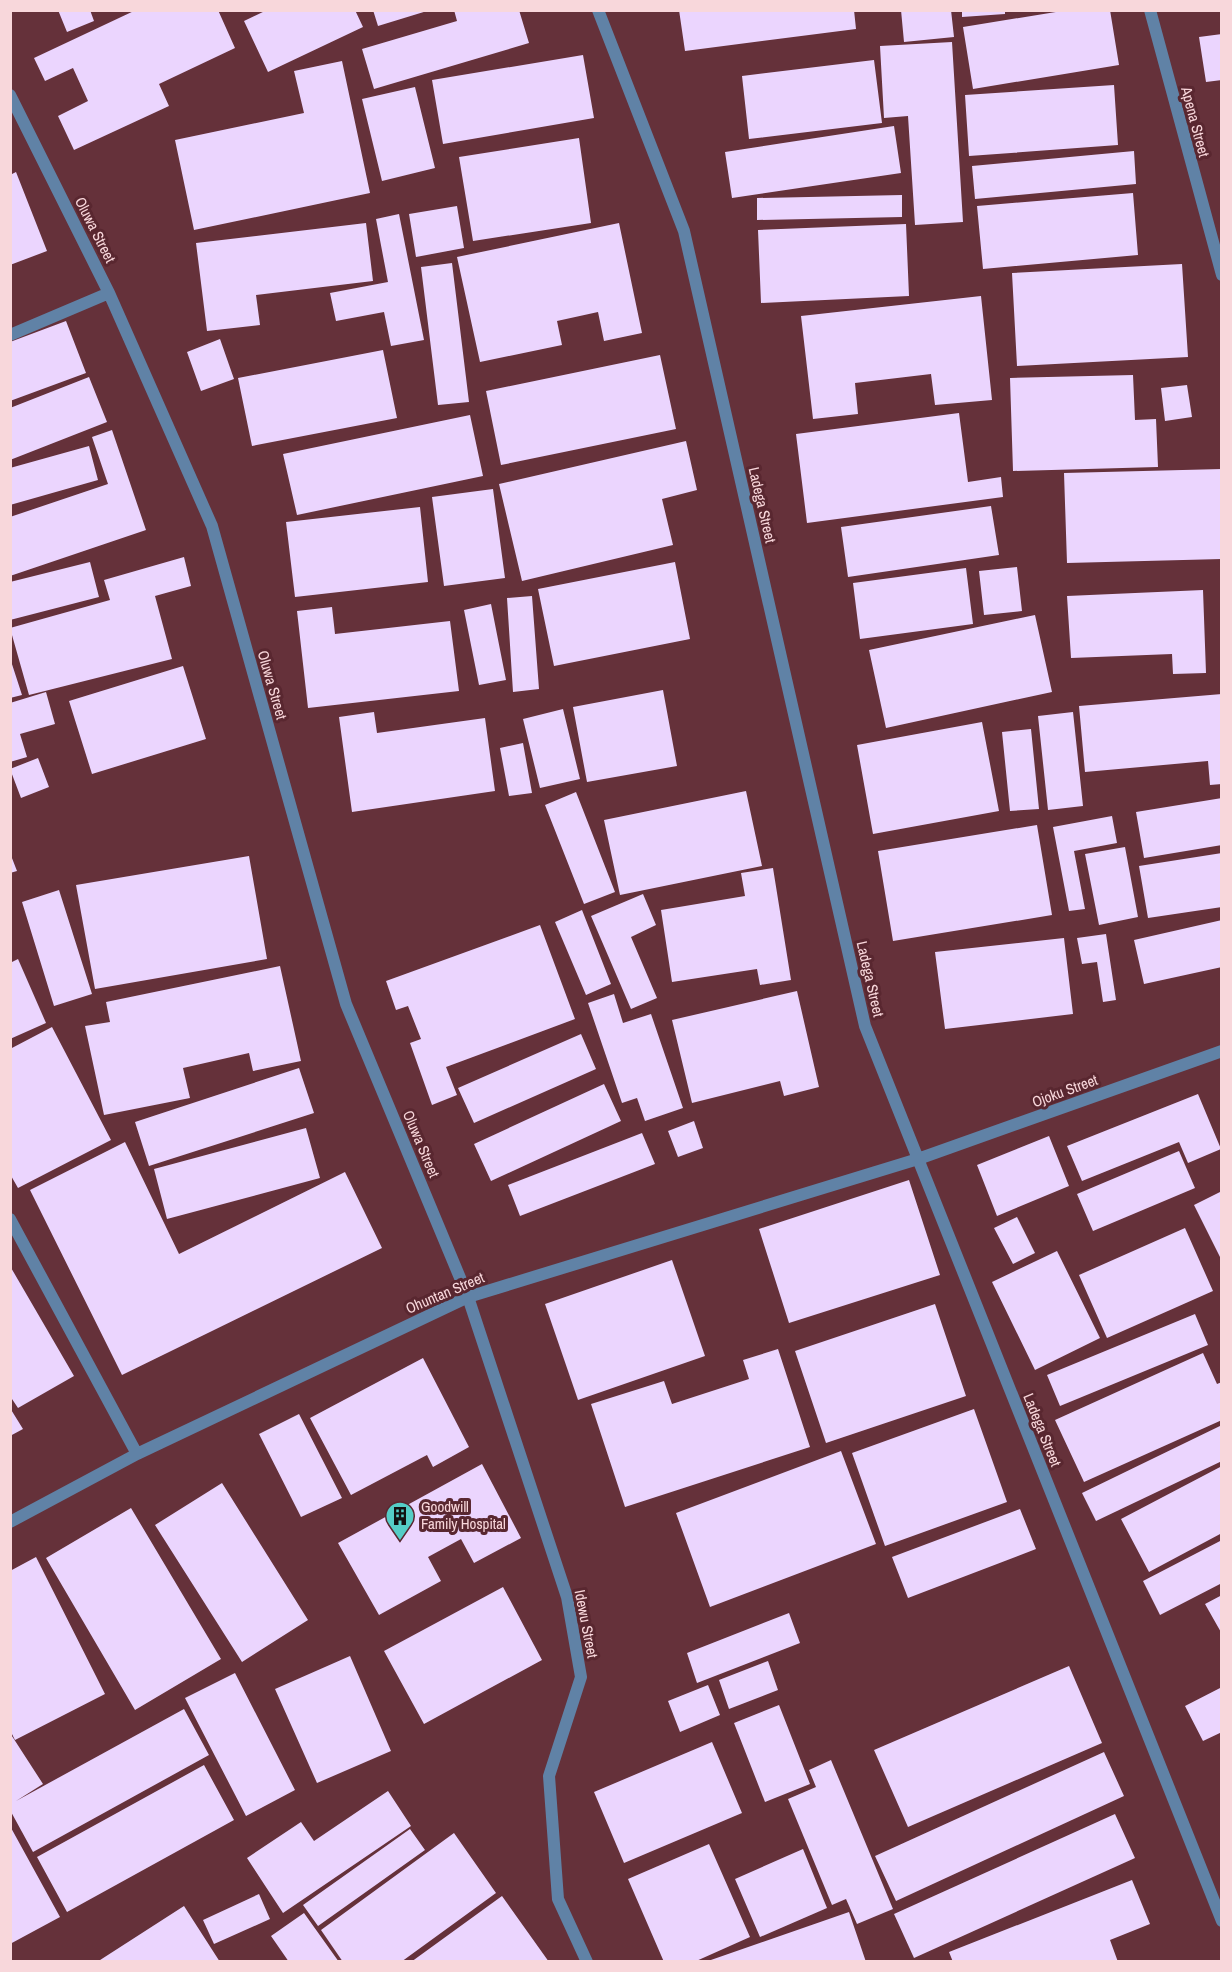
<svg xmlns="http://www.w3.org/2000/svg" width="1232" height="1972" font-family="'Archivo Narrow',sans-serif">
<style>
.building{fill:#ebd5fe}
.lines{fill:none;stroke-linecap:round;stroke-linejoin:round}
.street{stroke:#6082a6;stroke-width:12}
.labels{text-anchor:middle;stroke-width:6;stroke-linejoin:round;paint-order:stroke}
.street-label{font-size:15px;fill:#f8d7db;stroke:#592730}
.poi-label{font-size:15px;fill:#f8d7db;stroke:#592730;text-anchor:start}
</style>
<rect width="100%" height="100%" fill="#65313a"/>
<!-- building -->
<path class="building" d="M 58,10 L 90,10 L 94,21 L 67,32 Z
M 136,10 L 218,10 L 235,48 L 159,84 L 169,106 L 74,150 L 58,116 L 88,101 L 73,68 L 45,81 L 34,58 Z
M 267,10 L 355,10 L 363,27 L 268,72 L 244,21 Z
M 373,10 L 427,10 L 427,11 L 378,26 Z
M 454,10 L 519,10 L 529,43 L 374,89 L 362,49 L 457,21 Z
M 679,10 L 854,10 L 856,29 L 685,51 Z
M 901,10 L 951,10 L 954,37 L 904,42 Z
M 962,10 L 1005,10 L 1005,14 L 962,17 Z
M 1068,10 L 1110,10 L 1119,65 L 973,89 L 963,27 Z
M 1222,34 L 1222,80 L 1206,82 L 1199,37 Z
M 952,42 L 963,222 L 915,225 L 908,116 L 884,118 L 880,46 Z
M 583,55 L 594,118 L 443,144 L 432,80 Z
M 874,60 L 882,123 L 749,139 L 742,76 Z
M 342,61 L 370,193 L 194,230 L 175,140 L 304,113 L 294,71 Z
M 1114,85 L 1118,145 L 969,156 L 965,95 Z
M 415,87 L 435,168 L 382,181 L 362,99 Z
M 894,126 L 901,173 L 732,198 L 725,152 Z
M 579,138 L 591,223 L 473,241 L 459,157 Z
M 1134,151 L 1136,184 L 975,199 L 972,166 Z
M 16,172 L 47,251 L 10,265 L 10,175 Z
M 1133,193 L 1138,255 L 983,269 L 977,206 Z
M 902,195 L 902,217 L 757,220 L 757,198 Z
M 457,206 L 464,248 L 416,257 L 409,214 Z
M 399,214 L 424,340 L 391,346 L 384,312 L 336,321 L 330,293 L 388,282 L 376,219 Z
M 366,223 L 373,281 L 256,295 L 260,325 L 207,331 L 196,243 Z
M 619,223 L 642,333 L 604,341 L 598,312 L 557,321 L 562,345 L 480,362 L 457,257 Z
M 906,224 L 909,296 L 761,303 L 758,230 Z
M 452,263 L 469,402 L 438,405 L 421,267 Z
M 1182,264 L 1188,357 L 1017,366 L 1012,273 Z
M 981,296 L 992,400 L 935,405 L 931,374 L 855,383 L 858,414 L 813,419 L 801,316 Z
M 66,321 L 86,373 L 10,401 L 10,342 Z
M 220,339 L 234,379 L 201,391 L 187,352 Z
M 383,350 L 397,418 L 252,446 L 238,378 Z
M 660,355 L 676,429 L 501,465 L 486,391 Z
M 1133,375 L 1135,420 L 1156,419 L 1158,467 L 1013,471 L 1010,378 Z
M 89,377 L 107,422 L 10,460 L 10,408 Z
M 1187,385 L 1192,417 L 1165,421 L 1161,388 Z
M 959,413 L 968,482 L 1001,477 L 1003,497 L 807,523 L 796,434 Z
M 470,415 L 483,476 L 297,515 L 283,454 Z
M 112,430 L 146,530 L 10,576 L 10,517 L 108,484 L 92,437 Z
M 686,441 L 697,490 L 662,499 L 673,545 L 522,581 L 499,484 Z
M 89,446 L 98,480 L 10,505 L 10,468 Z
M 1222,469 L 1222,559 L 1067,563 L 1064,473 Z
M 493,489 L 505,578 L 444,586 L 432,497 Z
M 991,506 L 999,555 L 848,577 L 841,527 Z
M 420,507 L 428,582 L 295,597 L 286,522 Z
M 184,557 L 191,586 L 155,596 L 172,659 L 29,695 L 10,628 L 110,600 L 104,580 Z
M 90,562 L 99,597 L 10,620 L 10,582 Z
M 675,562 L 690,639 L 554,666 L 538,589 Z
M 1017,567 L 1022,611 L 984,615 L 979,571 Z
M 966,568 L 973,624 L 860,639 L 853,583 Z
M 1203,590 L 1206,673 L 1173,674 L 1172,654 L 1071,658 L 1067,596 Z
M 532,596 L 539,689 L 513,692 L 507,598 Z
M 491,604 L 506,680 L 479,685 L 464,610 Z
M 332,607 L 335,634 L 450,621 L 459,691 L 308,708 L 297,611 Z
M 1035,615 L 1052,692 L 886,728 L 869,650 Z
M 10,658 L 22,695 L 10,698 Z
M 183,666 L 206,739 L 92,774 L 69,701 Z
M 663,690 L 677,766 L 587,782 L 573,707 Z
M 46,692 L 55,724 L 20,734 L 27,757 L 10,762 L 10,703 Z
M 1222,694 L 1222,784 L 1210,785 L 1208,761 L 1085,772 L 1079,706 Z
M 563,709 L 580,779 L 540,788 L 523,719 Z
M 374,712 L 377,733 L 485,718 L 495,791 L 352,812 L 339,717 Z
M 1073,712 L 1083,806 L 1048,810 L 1038,716 Z
M 982,722 L 999,811 L 873,834 L 857,745 Z
M 1031,729 L 1039,809 L 1010,811 L 1002,732 Z
M 523,743 L 532,793 L 509,796 L 500,748 Z
M 38,758 L 49,787 L 21,798 L 10,769 Z
M 746,791 L 762,866 L 620,895 L 604,820 Z
M 576,792 L 615,892 L 584,904 L 545,805 Z
M 1222,798 L 1222,845 L 1144,858 L 1136,812 Z
M 1112,816 L 1117,843 L 1074,851 L 1085,909 L 1069,911 L 1053,827 Z
M 1037,825 L 1052,915 L 893,941 L 878,851 Z
M 1125,847 L 1138,917 L 1099,925 L 1085,854 Z
M 10,853 L 17,871 L 10,873 Z
M 1222,853 L 1222,907 L 1148,918 L 1139,866 Z
M 249,856 L 267,959 L 95,989 L 76,885 Z
M 773,868 L 791,980 L 760,985 L 757,969 L 672,982 L 661,910 L 745,896 L 741,873 Z
M 59,890 L 92,994 L 54,1006 L 22,902 Z
M 643,894 L 656,925 L 631,937 L 657,998 L 631,1009 L 591,916 Z
M 582,910 L 611,984 L 586,995 L 555,922 Z
M 1222,920 L 1222,967 L 1144,984 L 1134,940 Z
M 540,925 L 575,1019 L 446,1067 L 457,1095 L 432,1105 L 410,1043 L 421,1039 L 408,1006 L 396,1010 L 386,981 Z
M 1106,934 L 1116,1000 L 1103,1002 L 1097,962 L 1082,964 L 1077,938 Z
M 1064,938 L 1073,1014 L 945,1029 L 935,952 Z
M 18,959 L 46,1023 L 10,1039 L 10,963 Z
M 280,966 L 301,1061 L 253,1071 L 249,1053 L 183,1068 L 190,1098 L 104,1115 L 85,1026 L 110,1022 L 106,1002 Z
M 797,991 L 819,1087 L 784,1096 L 780,1081 L 692,1103 L 672,1020 Z
M 614,994 L 623,1023 L 651,1014 L 683,1108 L 645,1121 L 637,1098 L 622,1103 L 588,1003 Z
M 52,1027 L 111,1140 L 18,1188 L 10,1174 L 10,1049 Z
M 581,1034 L 596,1069 L 474,1123 L 458,1088 Z
M 299,1068 L 314,1113 L 149,1166 L 135,1122 Z
M 604,1084 L 621,1121 L 491,1181 L 474,1144 Z
M 1198,1094 L 1221,1149 L 1188,1163 L 1179,1142 L 1082,1181 L 1067,1146 Z
M 694,1121 L 703,1148 L 678,1157 L 668,1131 Z
M 306,1128 L 320,1178 L 167,1219 L 154,1169 Z
M 642,1133 L 655,1164 L 520,1216 L 508,1185 Z
M 1049,1136 L 1069,1186 L 997,1216 L 977,1165 Z
M 125,1142 L 179,1254 L 345,1172 L 382,1248 L 122,1375 L 30,1190 Z
M 1179,1151 L 1195,1188 L 1093,1231 L 1077,1194 Z
M 909,1180 L 940,1275 L 789,1323 L 759,1229 Z
M 1222,1191 L 1222,1261 L 1194,1205 Z
M 1017,1217 L 1035,1253 L 1013,1264 L 994,1228 Z
M 1185,1228 L 1213,1291 L 1107,1338 L 1079,1275 Z
M 1057,1251 L 1100,1338 L 1035,1370 L 992,1282 Z
M 672,1260 L 705,1356 L 578,1400 L 545,1304 Z
M 10,1266 L 74,1376 L 18,1408 L 10,1396 Z
M 935,1304 L 966,1396 L 826,1443 L 795,1351 Z
M 1195,1314 L 1208,1345 L 1060,1406 L 1047,1375 Z
M 778,1349 L 810,1447 L 625,1507 L 591,1404 L 664,1381 L 672,1404 L 749,1379 L 743,1360 Z
M 1203,1353 L 1217,1384 L 1222,1382 L 1222,1420 L 1084,1482 L 1055,1420 Z
M 423,1358 L 469,1447 L 433,1467 L 427,1455 L 351,1495 L 310,1418 Z
M 10,1408 L 23,1429 L 10,1436 Z
M 974,1409 L 1007,1502 L 885,1546 L 852,1453 Z
M 299,1414 L 342,1498 L 301,1517 L 259,1434 Z
M 1222,1425 L 1222,1461 L 1096,1521 L 1082,1493 Z
M 841,1451 L 876,1544 L 710,1607 L 676,1513 Z
M 482,1464 L 521,1538 L 474,1563 L 461,1539 L 428,1557 L 441,1581 L 379,1615 L 338,1543 Z
M 1222,1466 L 1222,1533 L 1149,1572 L 1121,1519 Z
M 222,1483 L 308,1620 L 242,1662 L 155,1525 Z
M 131,1508 L 221,1659 L 135,1710 L 46,1558 Z
M 1020,1509 L 1036,1549 L 908,1598 L 892,1557 Z
M 1222,1540 L 1222,1583 L 1160,1615 L 1143,1581 Z
M 36,1557 L 105,1694 L 15,1740 L 10,1730 L 10,1571 Z
M 503,1587 L 542,1660 L 424,1724 L 384,1651 Z
M 1222,1595 L 1222,1634 L 1205,1604 Z
M 789,1613 L 800,1643 L 697,1683 L 687,1653 Z
M 350,1656 L 391,1751 L 317,1783 L 275,1689 Z
M 768,1661 L 778,1690 L 729,1709 L 719,1680 Z
M 1069,1666 L 1102,1743 L 908,1827 L 874,1750 Z
M 235,1673 L 295,1790 L 246,1816 L 185,1698 Z
M 708,1685 L 720,1715 L 680,1732 L 668,1701 Z
M 1222,1687 L 1222,1732 L 1203,1741 L 1185,1706 Z
M 779,1705 L 810,1784 L 765,1802 L 734,1723 Z
M 184,1709 L 209,1755 L 33,1852 L 10,1810 L 10,1733 L 43,1784 L 16,1801 Z
M 712,1742 L 742,1813 L 624,1863 L 594,1792 Z
M 1104,1752 L 1124,1796 L 896,1901 L 875,1856 Z
M 831,1760 L 893,1909 L 857,1924 L 846,1899 L 832,1905 L 788,1799 L 816,1787 L 809,1770 Z
M 204,1765 L 234,1820 L 67,1912 L 37,1857 Z
M 388,1791 L 411,1826 L 283,1913 L 247,1858 L 301,1822 L 314,1841 Z
M 1115,1814 L 1135,1858 L 914,1958 L 894,1914 Z
M 10,1826 L 60,1917 L 10,1944 Z
M 410,1829 L 425,1850 L 318,1926 L 303,1905 Z
M 454,1833 L 496,1893 L 401,1962 L 343,1962 L 321,1930 Z
M 709,1844 L 750,1937 L 694,1962 L 664,1962 L 628,1879 Z
M 803,1849 L 827,1908 L 760,1937 L 735,1879 Z
M 1132,1880 L 1150,1924 L 1110,1940 L 1118,1962 L 953,1962 L 949,1952 Z
M 259,1894 L 270,1919 L 214,1944 L 203,1920 Z
M 502,1896 L 549,1962 L 411,1962 Z
M 184,1906 L 220,1962 L 97,1962 Z
M 849,1912 L 866,1962 L 708,1962 L 708,1961 Z
M 304,1913 L 339,1962 L 289,1962 L 271,1936 Z"/>
<g class="lines">
<!-- street -->
<path class="street" d="M 598,10 L 684,231 L 865,1026 L 1222,1921
M 1150,10 L 1222,275
M 10,95 L 109,293 L 212,526 L 346,1004 L 468,1297 L 567,1597 L 581,1677 L 549,1776 L 558,1899 L 587,1962
M 10,335 L 109,293
M 10,1219 L 137,1454
M 10,1522 L 137,1454 L 468,1297 L 918,1159 L 1222,1051"/>
</g>
<!-- icons -->
<defs>
<g id="building-pin" transform="scale(1.5)"><path d="M0 17L-7.5 6A9.5 9.5 0 1 1 7.5 6Z" fill="#54cdc6" stroke="#592730"/><path d="M-4-6H4V6H1V3H-1V6H-4ZM-2.5-4.3h1.7v1.8h-1.7ZM.8-4.3h1.7v1.8H.8ZM-2.5-1h1.7V.8h-1.7ZM.8-1h1.7V.8H.8Z" fill="#111"/></g>
</defs>
<g fill-rule="evenodd">
<use href="#building-pin" x="400" y="1516"/>
</g>
<g class="labels">
<!-- street labels -->
<g class="street-label">
<text transform="translate(1195 122) rotate(75)" y="5">Apena Street</text>
<text transform="translate(95 230) rotate(63)" y="5">Oluwa Street</text>
<text transform="translate(762 505) rotate(77)" y="5">Ladega Street</text>
<text transform="translate(272 685) rotate(74)" y="5">Oluwa Street</text>
<text transform="translate(870 979) rotate(77)" y="5">Ladega Street</text>
<text transform="translate(1065 1091) rotate(-20)" y="5">Ojoku Street</text>
<text transform="translate(421 1144) rotate(67)" y="5">Oluwa Street</text>
<text transform="translate(445 1293) rotate(-23)" y="5">Ohuntan Street</text>
<text transform="translate(1042 1430) rotate(68)" y="5">Ladega Street</text>
<text transform="translate(586 1624) rotate(79)" y="5">Idewu Street</text>
</g>
<!-- poi labels -->
<g class="poi-label">
<text x="421" y="1512">Goodwill<tspan x="421" dy="17">Family Hospital</tspan></text>
</g>
</g>
<!-- border -->
<rect width="1232" height="1972" fill="none" stroke="#f8d7db" stroke-width="24"/>
</svg>
